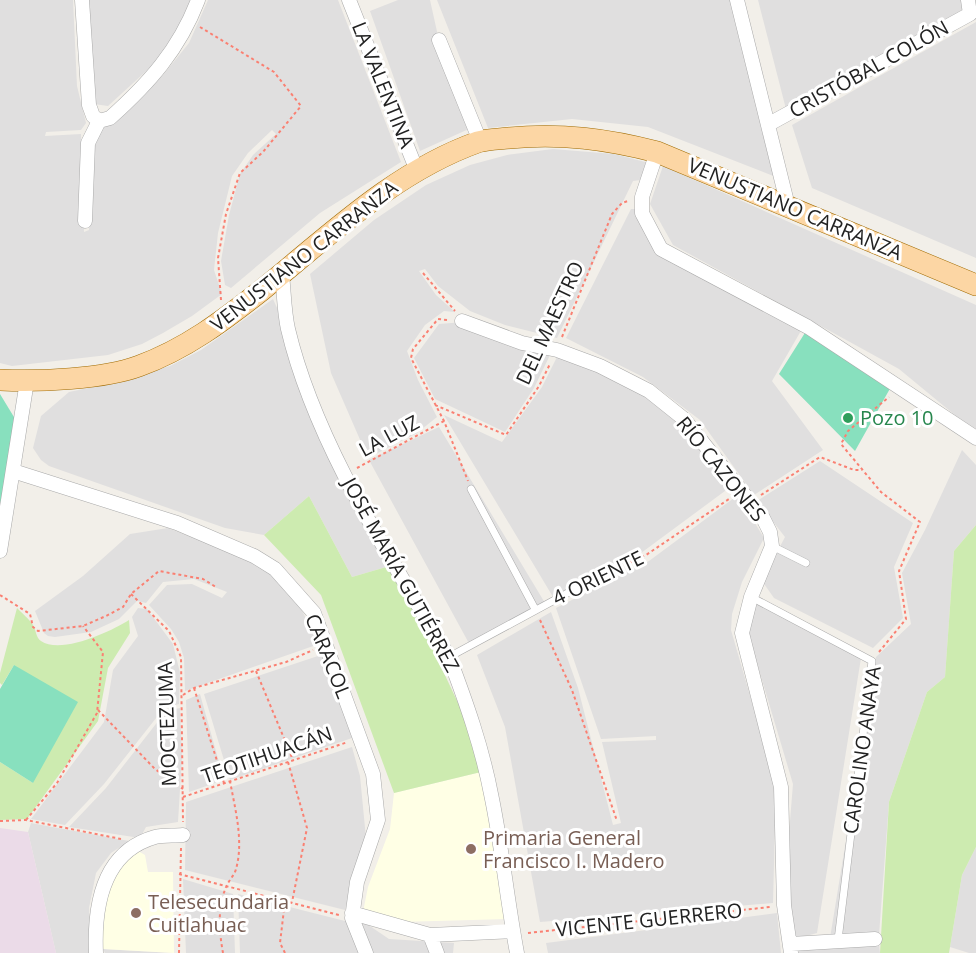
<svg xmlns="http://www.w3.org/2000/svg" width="976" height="953" font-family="'Open Sans',sans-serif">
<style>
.residential{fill:#e0dfdf}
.industrial{fill:#ebdbe8}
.education{fill:#ffffe5}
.grass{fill:#cdebb0}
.pitch{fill:#88e0be}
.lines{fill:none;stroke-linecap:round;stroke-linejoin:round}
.lane-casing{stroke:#a9a9a9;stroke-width:8}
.street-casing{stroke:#a9a9a9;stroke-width:15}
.primary-casing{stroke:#a06b00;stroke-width:22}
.path{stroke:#fa8072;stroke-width:2;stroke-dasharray:3 3;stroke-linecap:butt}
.lane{stroke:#fff;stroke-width:7}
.street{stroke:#fff;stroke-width:14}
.primary{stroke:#fcd6a4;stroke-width:21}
.leisure-dot{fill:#2e9e5b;stroke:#fff;stroke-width:2}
.education-dot{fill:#8d6e63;stroke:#fff;stroke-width:2}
.labels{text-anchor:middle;stroke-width:6;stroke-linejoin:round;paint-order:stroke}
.street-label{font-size:20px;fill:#222;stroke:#fff}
.leisure-label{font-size:20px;fill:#27864d;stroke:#fff;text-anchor:start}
.education-label{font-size:20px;fill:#785e54;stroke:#fff;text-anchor:start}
</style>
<rect width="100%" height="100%" fill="#f2efe9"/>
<!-- residential -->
<path class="residential" d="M 0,0 L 73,0 L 77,86 L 86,123 L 81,130 L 46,132 L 45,136 L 81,134 L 84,232 L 89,230 L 91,133 L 139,99 L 163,75 L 189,43 L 208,0 L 338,0 L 401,162 L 320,213 L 231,288 L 225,285 L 221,261 L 229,215 L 240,174 L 253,155 L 276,134 L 272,130 L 248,153 L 232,176 L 218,233 L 214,270 L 222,294 L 192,316 L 163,333 L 142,344 L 108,355 L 12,366 L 0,363 Z
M 85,0 L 193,0 L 179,31 L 154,64 L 108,106 L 94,104 Z
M 398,0 L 430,0 L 442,54 L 471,128 L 420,151 L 370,11 Z
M 437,0 L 730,0 L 781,179 L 648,127 L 572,119 L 488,128 Z
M 758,0 L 967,0 L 969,6 L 787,113 Z
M 976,22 L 976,258 L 812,188 L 792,125 Z
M 553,149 L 614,154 L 653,164 L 648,179 L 633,181 L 557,338 L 505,325 L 470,311 L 438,286 L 425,269 L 419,271 L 436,295 L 455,312 L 444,311 L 425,325 L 407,351 L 418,380 L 437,417 L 417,433 L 368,458 L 331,373 L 310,274 L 374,220 L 426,185 L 470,165 L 507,155 Z
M 663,166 L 976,305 L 976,429 L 956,416 L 899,369 L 673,245 L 650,204 Z
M 631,209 L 637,209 L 661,253 L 747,302 L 802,329 L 772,381 L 823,450 L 754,495 L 700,420 L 643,377 L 566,338 Z
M 273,299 L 316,395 L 338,452 L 393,565 L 352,577 L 309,496 L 264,535 L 225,528 L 49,466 L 41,460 L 33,448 L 41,416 L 69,392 L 112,383 L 170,366 L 201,350 Z
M 464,322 L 551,353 L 534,388 L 505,432 L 435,399 L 414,358 L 439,324 Z
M 559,353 L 641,392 L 689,428 L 729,488 L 637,556 L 553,597 L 444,415 L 502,442 L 542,387 Z
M 439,427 L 545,603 L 471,647 L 369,460 Z
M 962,450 L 976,465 L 976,525 L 954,551 L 945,677 L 927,692 L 889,802 L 879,935 L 830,938 L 876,657 L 911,624 L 902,573 L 925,530 Z
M 820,461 L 913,523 L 894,567 L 903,618 L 873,648 L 774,598 L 762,581 L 785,537 L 757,501 Z
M 738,495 L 764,538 L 742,582 L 732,614 L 731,630 L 776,785 L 773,903 L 540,922 L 505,727 L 477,655 L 551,612 L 578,688 L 613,825 L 621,823 L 602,742 L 656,740 L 656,736 L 601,739 L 556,608 L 649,561 Z
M 168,528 L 266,566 L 295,597 L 319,644 L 185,691 L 184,658 L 179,642 L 171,629 L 149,605 L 167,585 L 192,584 L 222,598 L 227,592 L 194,579 L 163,582 L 146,603 L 137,601 L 119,619 L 91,632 L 55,637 L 48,636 L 44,633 L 35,611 L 83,576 L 130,534 Z
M 757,603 L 861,658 L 817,933 L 791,940 L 785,882 L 793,784 L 748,633 Z
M 138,608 L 147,609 L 173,644 L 180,673 L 179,704 L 164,708 L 104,784 L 65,825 L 31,819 L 104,722 L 113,670 L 138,636 L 132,617 Z
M 324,654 L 352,738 L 230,780 L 204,694 Z
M 200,694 L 224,780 L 189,792 L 186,700 Z
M 180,708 L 182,757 L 178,822 L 146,827 L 140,838 L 69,827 L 106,788 L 166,711 Z
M 352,747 L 360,776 L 366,838 L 345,910 L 185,870 L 186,802 Z
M 31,823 L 129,841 L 111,853 L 96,873 L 89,908 L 92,953 L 56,953 L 28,832 Z
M 976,847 L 976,953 L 969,953 L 950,947 L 962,875 Z
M 183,879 L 233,894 L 235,953 L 186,953 Z
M 238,894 L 349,922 L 361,953 L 240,953 Z
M 777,913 L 781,953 L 548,953 L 546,943 Z
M 361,920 L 389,939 L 454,943 L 453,953 L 373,953 Z
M 879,944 L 880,953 L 793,953 L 793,947 Z
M 103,949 L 174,953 L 105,953 Z"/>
<!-- industrial -->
<path class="industrial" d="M 0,828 L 28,832 L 56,953 L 0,953 Z"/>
<!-- education -->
<path class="education" d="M 481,772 L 508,919 L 399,922 L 363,912 L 368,887 L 390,829 L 394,793 Z
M 138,851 L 145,855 L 148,872 L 173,872 L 174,953 L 103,949 L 100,935 L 107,880 L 122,859 Z"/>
<!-- grass -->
<path class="grass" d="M 309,496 L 352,577 L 393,565 L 476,741 L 481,772 L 394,793 L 321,595 L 264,535 Z
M 976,525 L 976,847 L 962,875 L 949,953 L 880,953 L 889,802 L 927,692 L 945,677 L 954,551 Z
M 17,608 C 22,613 29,619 33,625 C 36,630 36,638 41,641 C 61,655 112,631 129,620 L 130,633 L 108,668 L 98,721 L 27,819 L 0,820 L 0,762 L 33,783 L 14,665 L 2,685 L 0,683 L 0,673 Z"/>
<!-- pitch -->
<path class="pitch" d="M 808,328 L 892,385 L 855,451 L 779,374 Z
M 0,394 L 17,422 L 0,529 Z
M 14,665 L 78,702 L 33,783 L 0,762 L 0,689 Z"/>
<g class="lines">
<!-- lane casing -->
<g class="lane-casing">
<path id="lane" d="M 471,489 L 535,609
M 772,546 L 806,563
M 751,597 L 872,661 L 838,940
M 449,657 L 588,582"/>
</g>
<!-- street casing -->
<g class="street-casing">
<path id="street" d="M 82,0 L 89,105 L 93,116 L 99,121
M 349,0 L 417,171
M 737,0 L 788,206
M 439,40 L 480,141
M 99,121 L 110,118 C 149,83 179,50 198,0
M 769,124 L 970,14 L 968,0
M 657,152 L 642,197 L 642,213 L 661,249 L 808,327 L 976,438
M 85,221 L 88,143 L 99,121
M 282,274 C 284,292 284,311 288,329 C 315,443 390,557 449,657 C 466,702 482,747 491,794 C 502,846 507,900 517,953
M 462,321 L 522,343 L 557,350 L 600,366 L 649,391 L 684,419 L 763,518 L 770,532 L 772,546 L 751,597 L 742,633 L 781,787 L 784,905 L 791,953
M 13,471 L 177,523 L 254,556 L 275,569 L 314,613 L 373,774 L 378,820 L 357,882 L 352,918 L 366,953
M 0,551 L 27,381
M 352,913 L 430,935 L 513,931
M 430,935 L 437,953
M 791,944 L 875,939
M 96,953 C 94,907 102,852 155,837 C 163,835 174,836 183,835"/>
</g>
<!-- primary casing -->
<g class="primary-casing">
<path id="primary" d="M 0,380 C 38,382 104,379 139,366 C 186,349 224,320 262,290 C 330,235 394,172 478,142 C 487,139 499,139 509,138 C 561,133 607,139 657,152 L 976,285"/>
</g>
<!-- path -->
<path class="path" d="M 200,27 L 274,72 L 301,106 L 263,152 L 240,173 L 226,214 L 218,258 L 221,300
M 423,273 L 455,311
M 447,320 L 438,319 L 413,349 L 411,358 L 444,421 L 468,481
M 562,337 L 612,214 L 622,203 L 628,201
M 435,405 L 506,435 L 539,386 L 550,364
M 357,468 L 444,421
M 761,495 L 820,457 L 854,470 L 862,470
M 598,578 L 646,555 L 729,499
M 131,594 L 169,631 L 181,657 L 183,822
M 0,595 L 30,614 L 33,627 L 38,631 L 83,626 L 106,616 L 123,607 L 131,594 L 159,571 L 203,579 L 216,587
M 540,620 L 572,690 L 617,821
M 879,652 L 906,619 L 899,571 L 920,522 L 881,492 L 841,444 L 848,431 L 889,397
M 256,671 L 293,760
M 194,688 L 224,783
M 183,695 L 194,688 L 286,662 L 313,650
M 98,710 L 155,769 L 183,789
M 288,762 L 307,828 L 292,902
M 183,797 L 348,742
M 26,820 L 57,783 L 97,713 L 103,652 L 83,626
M 0,821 L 26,820 L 121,839
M 179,874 L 339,915
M 528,933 L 770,907
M 179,953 L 181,848
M 223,953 C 219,931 217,906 227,885 C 230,879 235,874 236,869 C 244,841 235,809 230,781
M 285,953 L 280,943 L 285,901"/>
<!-- lane -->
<use href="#lane" class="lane"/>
<!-- street -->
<use href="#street" class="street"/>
<!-- primary -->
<use href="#primary" class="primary"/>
</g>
<!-- markers -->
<circle class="leisure-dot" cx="848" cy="418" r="6"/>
<g class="education-dot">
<circle cx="471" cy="849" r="6"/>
<circle cx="136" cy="913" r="6"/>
</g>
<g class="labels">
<!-- street labels -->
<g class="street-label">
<text transform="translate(869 69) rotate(-29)" y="7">CRISTÓBAL COLÓN</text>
<text transform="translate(383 85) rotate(68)" y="7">LA VALENTINA</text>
<text transform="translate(795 209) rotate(23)" y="7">VENUSTIANO CARRANZA</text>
<text transform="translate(304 256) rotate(-38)" y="7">VENUSTIANO CARRANZA</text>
<text transform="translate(550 323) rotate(-65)" y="7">DEL MAESTRO</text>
<text transform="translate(389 436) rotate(-28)" y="7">LA LUZ</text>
<text transform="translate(721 469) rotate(51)" y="7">RÍO CAZONES</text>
<text transform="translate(401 575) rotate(61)" y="7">JOSÉ MARÍA GUTIÉRREZ</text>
<text transform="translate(598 578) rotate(-26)" y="7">4 ORIENTE</text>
<text transform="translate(328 656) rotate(68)" y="7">CARACOL</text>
<text transform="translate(167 724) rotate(-92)" y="7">MOCTEZUMA</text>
<text transform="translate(862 750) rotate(-82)" y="7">CAROLINO ANAYA</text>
<text transform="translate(267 755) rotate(-19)" y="7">TEOTIHUACÁN</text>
<text transform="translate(649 920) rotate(-6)" y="7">VICENTE GUERRERO</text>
</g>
<!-- leisure labels -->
<g class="leisure-label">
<text x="860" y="425">Pozo 10</text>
</g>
<!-- education labels -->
<g class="education-label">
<text x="483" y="845">Primaria General<tspan x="483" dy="23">Francisco I. Madero</tspan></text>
<text x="148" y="909">Telesecundaria<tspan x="148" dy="23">Cuitlahuac</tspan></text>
</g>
</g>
</svg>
